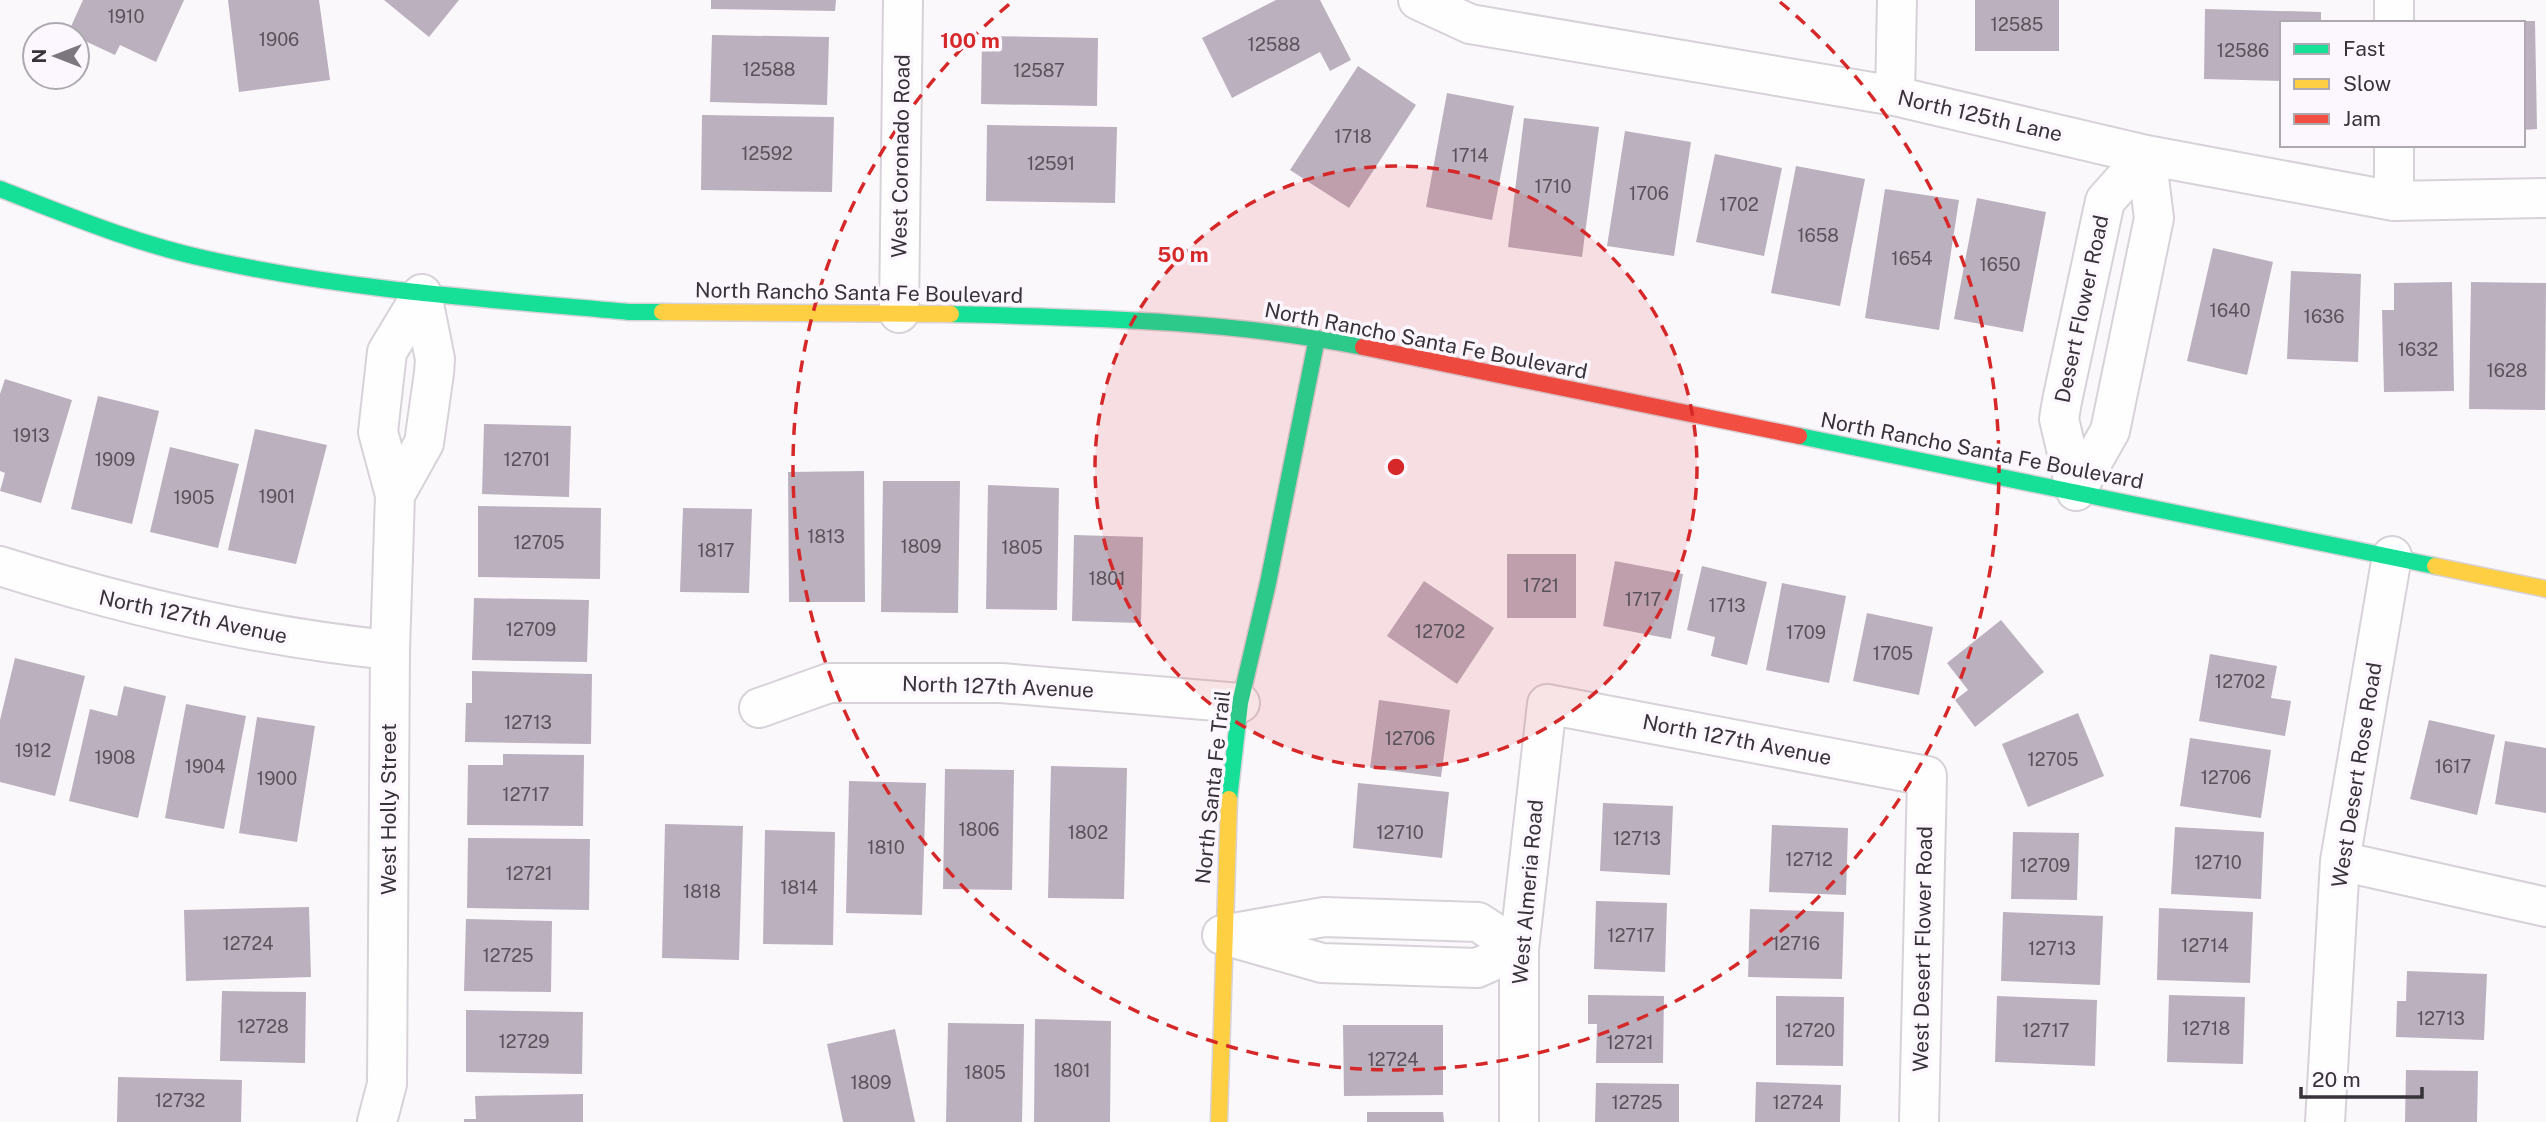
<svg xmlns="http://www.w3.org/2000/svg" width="2546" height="1122" font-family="'Public Sans',sans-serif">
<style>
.building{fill:#bbb0be}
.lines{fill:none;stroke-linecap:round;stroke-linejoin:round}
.street-casing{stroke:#d7d2d8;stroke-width:42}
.fast-casing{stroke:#d7d2d8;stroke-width:19}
.slow-casing{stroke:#d7d2d8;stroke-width:19}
.jam-casing{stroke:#d7d2d8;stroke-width:19}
.street{stroke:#fefeff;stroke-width:38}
.fast{stroke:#16e098;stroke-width:16}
.slow{stroke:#ffcf43;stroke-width:16}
.jam{stroke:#f24e42;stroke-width:16}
.ring{fill:none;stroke:#d62828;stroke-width:3.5;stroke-dasharray:12 9}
.labels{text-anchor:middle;stroke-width:7;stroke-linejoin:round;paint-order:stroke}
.number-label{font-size:18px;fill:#59525b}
.street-label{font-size:21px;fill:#38323a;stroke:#fcf6fe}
.centre{fill:#d62828;stroke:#fcf6fe;stroke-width:3.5}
.ring-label{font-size:21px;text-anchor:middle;font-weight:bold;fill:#d62828;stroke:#fcf6fe;stroke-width:7;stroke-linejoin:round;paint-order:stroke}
</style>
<rect width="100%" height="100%" fill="#fbf8fc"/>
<!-- building -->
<path class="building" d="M 83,0 L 184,0 L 156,62 L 120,45 L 115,55 L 68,33 Z
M 228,0 L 319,0 L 330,80 L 239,92 Z
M 384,0 L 459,0 L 429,37 Z
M 711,0 L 836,0 L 835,11 L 711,9 Z
M 1276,0 L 1320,0 L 1351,60 L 1330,71 L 1320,52 L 1232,98 L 1202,38 Z
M 1975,0 L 2059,0 L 2059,51 L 1975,51 Z
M 2205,9 L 2321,12 L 2321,23 L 2282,23 L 2282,81 L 2204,79 Z
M 2523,21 L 2535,21 L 2537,129 L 2523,130 Z
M 712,35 L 829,37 L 827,105 L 710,102 Z
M 982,36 L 1098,38 L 1097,106 L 981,104 Z
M 1358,66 L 1416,105 L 1349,208 L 1290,170 Z
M 1447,93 L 1514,106 L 1492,220 L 1426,207 Z
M 702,115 L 834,117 L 832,192 L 701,190 Z
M 1524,118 L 1599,127 L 1582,257 L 1508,247 Z
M 987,125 L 1117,127 L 1115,203 L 986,201 Z
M 1625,131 L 1691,142 L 1674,256 L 1607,246 Z
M 1715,154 L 1782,168 L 1764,256 L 1696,242 Z
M 1796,166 L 1865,179 L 1840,306 L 1771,293 Z
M 1885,189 L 1959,200 L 1939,330 L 1865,318 Z
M 1977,198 L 2046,212 L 2023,332 L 1954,319 Z
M 2213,248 L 2273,262 L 2247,375 L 2187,361 Z
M 2291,271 L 2361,274 L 2358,362 L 2287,359 Z
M 2452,282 L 2454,391 L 2384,392 L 2382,310 L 2394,310 L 2394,283 Z
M 2471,282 L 2546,283 L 2545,410 L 2469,409 Z
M 5,379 L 72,400 L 41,503 L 0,491 L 5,473 L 0,471 L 0,394 Z
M 98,396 L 159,411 L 132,524 L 71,509 Z
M 484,424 L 571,426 L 569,497 L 482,494 Z
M 255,429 L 327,445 L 296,564 L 228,550 Z
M 170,447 L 239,464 L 218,548 L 150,532 Z
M 864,471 L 865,602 L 789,602 L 788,472 Z
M 883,481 L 960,481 L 958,613 L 881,612 Z
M 988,485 L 1059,488 L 1057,610 L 986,609 Z
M 478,506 L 601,508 L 600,579 L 478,577 Z
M 683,508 L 752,509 L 749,593 L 680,592 Z
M 1074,535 L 1143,537 L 1141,623 L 1072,621 Z
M 1507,554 L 1576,554 L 1576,618 L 1507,618 Z
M 1615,561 L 1683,574 L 1671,639 L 1603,626 Z
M 1702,566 L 1767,582 L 1747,665 L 1711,656 L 1715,637 L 1687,630 Z
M 1424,581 L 1494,628 L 1457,684 L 1387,636 Z
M 1782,583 L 1846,596 L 1829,683 L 1766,670 Z
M 474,598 L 589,600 L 587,662 L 472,660 Z
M 1867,613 L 1933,627 L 1919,695 L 1853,681 Z
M 2001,620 L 2044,672 L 1975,727 L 1955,700 L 1968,690 L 1947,663 Z
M 2210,654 L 2277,666 L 2271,698 L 2291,701 L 2285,736 L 2199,721 Z
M 15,658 L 85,676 L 55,796 L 0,782 L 0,720 Z
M 472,671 L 592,674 L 591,744 L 465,742 L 466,703 L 472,703 Z
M 124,686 L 166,696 L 138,818 L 69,801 L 90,709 L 117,716 Z
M 1379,700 L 1450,710 L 1441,777 L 1370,768 Z
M 186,704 L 246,716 L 224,829 L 165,818 Z
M 2078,713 L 2104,776 L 2028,807 L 2002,744 Z
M 257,717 L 315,726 L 297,842 L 239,833 Z
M 2429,720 L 2495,735 L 2477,815 L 2410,799 Z
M 2190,738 L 2271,750 L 2261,818 L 2180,806 Z
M 2505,741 L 2546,748 L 2546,813 L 2495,804 Z
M 503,754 L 584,755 L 583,826 L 467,825 L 468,765 L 503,765 Z
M 1051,766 L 1127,768 L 1124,899 L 1048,898 Z
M 945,769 L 1014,770 L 1012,890 L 943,889 Z
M 849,781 L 926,783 L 922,915 L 846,913 Z
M 1358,783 L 1449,792 L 1442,858 L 1353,848 Z
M 1603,803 L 1673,806 L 1670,875 L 1600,871 Z
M 665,824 L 743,826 L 739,960 L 662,958 Z
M 1772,825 L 1848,828 L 1846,895 L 1769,892 Z
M 2175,827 L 2264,832 L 2261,899 L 2171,894 Z
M 765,830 L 835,832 L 833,945 L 763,944 Z
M 2013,832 L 2079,833 L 2077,900 L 2011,899 Z
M 468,838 L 590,839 L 589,910 L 467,908 Z
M 1596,901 L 1667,903 L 1665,972 L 1594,969 Z
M 309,907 L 311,977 L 186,981 L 184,910 Z
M 2159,908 L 2253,912 L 2250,983 L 2157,980 Z
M 1750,909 L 1844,912 L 1842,979 L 1748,977 Z
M 2003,912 L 2103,916 L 2100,985 L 2001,981 Z
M 466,919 L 552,921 L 551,992 L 464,991 Z
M 2407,971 L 2487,974 L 2484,1040 L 2396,1037 L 2397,1001 L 2406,1001 Z
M 222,991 L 306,992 L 305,1063 L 220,1061 Z
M 1588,995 L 1664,996 L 1663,1063 L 1596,1063 L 1597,1024 L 1588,1024 Z
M 2169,995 L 2245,997 L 2243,1064 L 2167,1062 Z
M 1776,996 L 1844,997 L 1843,1066 L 1776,1065 Z
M 1997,996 L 2097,1000 L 2095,1066 L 1995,1062 Z
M 466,1010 L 583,1012 L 582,1074 L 466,1072 Z
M 1035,1019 L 1111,1021 L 1110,1122 L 1034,1122 Z
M 948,1023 L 1024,1024 L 1022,1122 L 946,1122 Z
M 1343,1025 L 1443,1025 L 1443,1095 L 1344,1096 Z
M 895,1029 L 915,1122 L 843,1122 L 827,1044 Z
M 2406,1070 L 2478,1071 L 2477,1122 L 2405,1122 Z
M 118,1077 L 242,1080 L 241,1122 L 117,1122 Z
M 1756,1082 L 1841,1085 L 1840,1122 L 1755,1122 Z
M 1596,1083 L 1679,1084 L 1679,1122 L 1595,1122 Z
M 583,1094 L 583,1122 L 464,1122 L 464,1119 L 476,1119 L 475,1096 Z
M 1367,1112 L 1443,1112 L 1444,1122 L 1367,1122 Z"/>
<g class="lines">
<!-- street casing -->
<g class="street-casing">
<path id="street" d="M 1418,0 L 1470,24 L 1895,96 L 2146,155 L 2394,201 L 2546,198
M 2394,23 L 2394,0
M 1895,96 L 1897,0
M 2394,201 L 2394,145
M 899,313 L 903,0
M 2076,491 L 2059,419 L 2062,401 L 2105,201 L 2146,155
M 2076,491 L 2110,431 L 2154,218 L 2146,155
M 395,495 L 424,443 L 434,373 L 435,359 L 422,294
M 0,566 C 127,606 258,637 390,650
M 759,708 L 829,683 L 1001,683 L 1240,703
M 2340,861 L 2546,907
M 1222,935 L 1324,917 L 1478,922 L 1519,949
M 1234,938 L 1322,963 L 1477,968 L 1519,949
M 377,1122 L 387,1084 L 390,650 L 395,495 L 378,432 L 387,352 L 422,294
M 1519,1122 L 1519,949 L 1547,704 L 1927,776 L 1919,1122
M 2325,1122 L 2340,861 L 2392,556"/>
</g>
<!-- fast casing -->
<g class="fast-casing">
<path id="fast" d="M 0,189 C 67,215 136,244 207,259 C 346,290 488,299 629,312 L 662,312
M 951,314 C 1089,318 1227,320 1363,347
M 1799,436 L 2435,566
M 1229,799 L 1240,703 L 1268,583 L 1317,338"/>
</g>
<!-- slow casing -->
<g class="slow-casing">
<path id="slow" d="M 662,312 L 951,314
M 2435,566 L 2546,589
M 1219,1122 L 1229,799"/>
</g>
<!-- jam casing -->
<g class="jam-casing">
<path id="jam" d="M 1363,347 L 1799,436"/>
</g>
<!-- street -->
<use href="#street" class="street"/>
<!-- fast -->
<use href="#fast" class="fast"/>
<!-- slow -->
<use href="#slow" class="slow"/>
<!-- jam -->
<use href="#jam" class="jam"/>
</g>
<!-- distance rings -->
<circle cx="1396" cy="467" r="301" fill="#d62828" fill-opacity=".12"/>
<g class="ring">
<circle cx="1396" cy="467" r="301"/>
<path d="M1780 2A603 603 0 1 1 1012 2"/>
</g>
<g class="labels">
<!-- number labels -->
<g class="number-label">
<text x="126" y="23">1910</text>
<text x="2017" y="31">12585</text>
<text x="279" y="46">1906</text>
<text x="1274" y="51">12588</text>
<text x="2243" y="57">12586</text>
<text x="769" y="76">12588</text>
<text x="1039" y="77">12587</text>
<text x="1353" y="143">1718</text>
<text x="767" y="160">12592</text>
<text x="1470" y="162">1714</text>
<text x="1051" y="170">12591</text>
<text x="1553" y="193">1710</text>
<text x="1649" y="200">1706</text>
<text x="1739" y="211">1702</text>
<text x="1818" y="242">1658</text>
<text x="1912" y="265">1654</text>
<text x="2000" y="271">1650</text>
<text x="2230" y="317">1640</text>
<text x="2324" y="323">1636</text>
<text x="2418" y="356">1632</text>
<text x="2507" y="377">1628</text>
<text x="31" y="442">1913</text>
<text x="115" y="466">1909</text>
<text x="527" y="466">12701</text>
<text x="277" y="503">1901</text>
<text x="194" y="504">1905</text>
<text x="826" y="543">1813</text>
<text x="539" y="549">12705</text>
<text x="921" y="553">1809</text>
<text x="1022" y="554">1805</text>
<text x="716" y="557">1817</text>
<text x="1107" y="585">1801</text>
<text x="1541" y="592">1721</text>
<text x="1643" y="606">1717</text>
<text x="1727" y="612">1713</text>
<text x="531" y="636">12709</text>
<text x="1440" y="638">12702</text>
<text x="1806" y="639">1709</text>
<text x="1893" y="660">1705</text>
<text x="2240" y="688">12702</text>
<text x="528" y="729">12713</text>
<text x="1410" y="745">12706</text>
<text x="33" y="757">1912</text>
<text x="115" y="764">1908</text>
<text x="2053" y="766">12705</text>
<text x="205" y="773">1904</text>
<text x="2453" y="773">1617</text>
<text x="2226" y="784">12706</text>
<text x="277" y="785">1900</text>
<text x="526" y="801">12717</text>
<text x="979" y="836">1806</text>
<text x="1088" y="839">1802</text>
<text x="1400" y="839">12710</text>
<text x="1637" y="845">12713</text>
<text x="886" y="854">1810</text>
<text x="1809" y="866">12712</text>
<text x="2218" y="869">12710</text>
<text x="2045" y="872">12709</text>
<text x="529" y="880">12721</text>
<text x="799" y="894">1814</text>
<text x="702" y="898">1818</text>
<text x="1631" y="942">12717</text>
<text x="248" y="950">12724</text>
<text x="1796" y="950">12716</text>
<text x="2205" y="952">12714</text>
<text x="2052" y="955">12713</text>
<text x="508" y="962">12725</text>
<text x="2441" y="1025">12713</text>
<text x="263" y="1033">12728</text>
<text x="2206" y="1035">12718</text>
<text x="1810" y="1037">12720</text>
<text x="2046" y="1037">12717</text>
<text x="524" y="1048">12729</text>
<text x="1630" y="1049">12721</text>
<text x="1393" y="1066">12724</text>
<text x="1072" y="1077">1801</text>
<text x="985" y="1079">1805</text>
<text x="871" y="1089">1809</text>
<text x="180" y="1107">12732</text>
<text x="1637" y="1109">12725</text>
<text x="1798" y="1109">12724</text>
</g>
<!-- street labels -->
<g class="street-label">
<text transform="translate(1980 116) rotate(13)" y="7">North 125th Lane</text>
<text transform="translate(901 156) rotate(-89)" y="7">West Coronado Road</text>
<text transform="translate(859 293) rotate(1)" y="7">North Rancho Santa Fe Boulevard</text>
<text transform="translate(2082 309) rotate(-78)" y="7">Desert Flower Road</text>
<text transform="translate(1426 341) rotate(11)" y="7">North Rancho Santa Fe Boulevard</text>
<text transform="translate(1982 451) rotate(11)" y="7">North Rancho Santa Fe Boulevard</text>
<text transform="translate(193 617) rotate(12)" y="7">North 127th Avenue</text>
<text transform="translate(998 687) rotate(2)" y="7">North 127th Avenue</text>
<text transform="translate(1737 740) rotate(11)" y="7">North 127th Avenue</text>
<text transform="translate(2357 775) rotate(-81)" y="7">West Desert Rose Road</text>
<text transform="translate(1213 787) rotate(-84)" y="7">North Santa Fe Trail</text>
<text transform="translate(389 809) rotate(-90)" y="7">West Holly Street</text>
<text transform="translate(1528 892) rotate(-85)" y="7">West Almeria Road</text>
<text transform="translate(1923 949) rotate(-89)" y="7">West Desert Flower Road</text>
</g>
</g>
<circle cx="1396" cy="467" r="10" class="centre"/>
<g class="ring-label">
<text x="970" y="48">100 m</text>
<text x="1183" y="262">50 m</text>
</g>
<!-- legend -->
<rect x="2280" y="21" width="245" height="126" fill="#fcf6fe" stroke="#aea8b0" stroke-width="2"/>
<rect x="2294" y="44" width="35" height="10" fill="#16e098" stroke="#aea8b0" stroke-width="2"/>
<text x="2343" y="56" font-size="21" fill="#38323a">Fast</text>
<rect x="2294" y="79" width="35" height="10" fill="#ffcf43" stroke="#aea8b0" stroke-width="2"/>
<text x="2343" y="91" font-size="21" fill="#38323a">Slow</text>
<rect x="2294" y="114" width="35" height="10" fill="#f24e42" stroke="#aea8b0" stroke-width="2"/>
<text x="2343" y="126" font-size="21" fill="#38323a">Jam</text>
<!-- north arrow -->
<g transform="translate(56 56) rotate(270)"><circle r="33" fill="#fcf6fe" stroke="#aea8b0" stroke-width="2"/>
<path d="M0-5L12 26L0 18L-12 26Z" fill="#7c777e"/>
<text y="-10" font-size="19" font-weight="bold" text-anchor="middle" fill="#38323a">N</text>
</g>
<!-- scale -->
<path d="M2301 1087v10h121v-10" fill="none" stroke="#38323a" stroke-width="3.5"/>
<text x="2312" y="1087" font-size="21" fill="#38323a" stroke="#fcf6fe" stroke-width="5" paint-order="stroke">20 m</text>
</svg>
